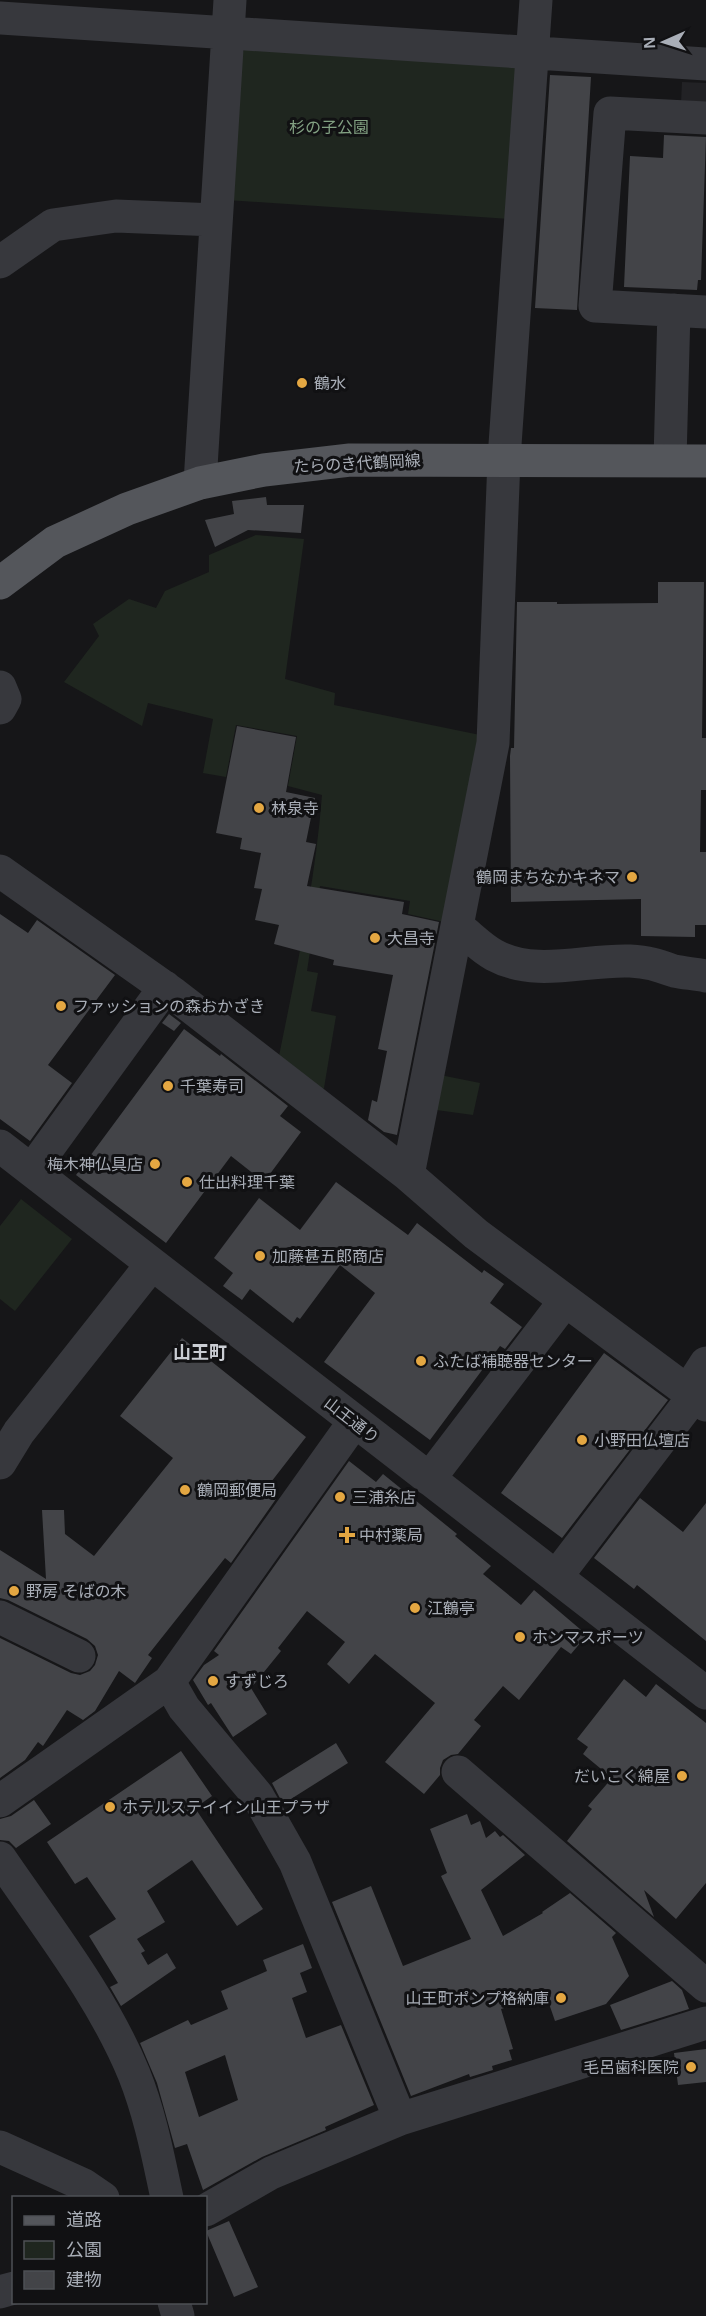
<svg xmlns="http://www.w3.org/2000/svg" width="706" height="2316" font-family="Helvetica,'Noto Sans JP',sans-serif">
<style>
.built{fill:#222225}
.green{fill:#1f261f}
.building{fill:#434448;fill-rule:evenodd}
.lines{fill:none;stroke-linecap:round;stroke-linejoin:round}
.minor{stroke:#37383d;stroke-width:33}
.major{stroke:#54565b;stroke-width:33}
.poi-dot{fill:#e4a742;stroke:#111113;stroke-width:2}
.labels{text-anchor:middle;stroke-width:6;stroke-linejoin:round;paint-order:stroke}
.park-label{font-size:16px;fill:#82a082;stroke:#111113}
.poi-label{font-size:16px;fill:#a9aeb7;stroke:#111113;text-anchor:start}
.street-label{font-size:16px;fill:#a9aeb7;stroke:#111113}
.neighbourhood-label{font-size:18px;font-weight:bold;fill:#cacdd3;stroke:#111113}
</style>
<rect width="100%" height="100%" fill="#161618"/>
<!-- built -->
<path class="built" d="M 682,82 L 706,83 L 706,104 L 681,103 Z"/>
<!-- green -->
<path class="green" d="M 251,42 L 512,60 L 521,73 L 511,219 L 227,200 L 236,60 Z
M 256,535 L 304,539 L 285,679 L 335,693 L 334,705 L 485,736 L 449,923 L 408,914 L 410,901 L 320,886 L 307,971 L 318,973 L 311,1011 L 336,1016 L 324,1088 L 317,1096 L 277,1066 C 295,976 315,886 322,795 L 288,786 L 297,736 L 236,725 L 226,777 L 203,773 L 213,719 L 148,703 L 142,726 L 64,682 L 99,636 L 93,624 L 129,599 L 156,608 L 165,591 L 209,572 L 209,555 Z
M 435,1074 L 480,1083 L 473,1115 L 429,1109 Z
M 21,1199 L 72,1239 L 15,1311 L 0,1299 L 0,1226 Z"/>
<!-- building -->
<path class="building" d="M 550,75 L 591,77 L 577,310 L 535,308 Z
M 664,135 L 706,137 L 701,280 L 698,280 L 697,290 L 624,287 L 630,156 L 663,158 Z
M 266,497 L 267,505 L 304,505 L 301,533 L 248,530 L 215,547 L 205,520 L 234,514 L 232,501 Z
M 658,582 L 704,582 L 702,738 L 706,738 L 706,790 L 701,790 L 700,852 L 706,852 L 706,925 L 695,925 L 695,937 L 641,936 L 641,899 L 511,902 L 510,756 L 511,748 L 514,748 L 517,602 L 557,602 L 557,604 L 658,603 Z
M 237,726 L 296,737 L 286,792 L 315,798 L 306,842 L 316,844 L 307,886 L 404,902 L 402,914 L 439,922 L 397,1135 L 384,1132 L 368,1120 L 372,1100 L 377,1102 L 387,1051 L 378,1049 L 393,975 L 333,965 L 334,960 L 274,944 L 279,925 L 255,920 L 262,889 L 254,888 L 261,853 L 240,849 L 242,838 L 216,833 Z
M 0,914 L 28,933 L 37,920 L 115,975 L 48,1065 L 72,1083 L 30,1141 L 0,1119 Z
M 169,1014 L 181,1023 L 174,1031 L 162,1023 Z
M 184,1029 L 220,1056 L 221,1054 L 288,1106 L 280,1116 L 301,1132 L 264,1182 L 231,1156 L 166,1243 L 76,1175 Z
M 336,1182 L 408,1235 L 417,1223 L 482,1273 L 484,1270 L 504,1284 L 490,1303 L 522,1327 L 505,1349 L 500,1346 L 430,1440 L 324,1362 L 375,1293 L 340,1265 L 300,1319 L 297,1317 L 293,1323 L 250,1289 L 242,1300 L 223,1286 L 233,1273 L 214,1258 L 259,1198 L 300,1230 Z
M 182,1338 L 306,1437 L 268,1486 L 270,1488 L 268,1491 L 276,1499 L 231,1563 L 225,1558 L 148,1655 L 152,1658 L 135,1683 L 119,1671 L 95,1711 L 83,1720 L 67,1710 L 43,1746 L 38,1742 L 25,1760 L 0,1778 L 0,1638 L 71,1673 L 80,1675 L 90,1671 L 95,1665 L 98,1655 L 95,1646 L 87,1639 L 8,1600 L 0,1598 L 0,1550 L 46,1579 L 42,1510 L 64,1510 L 65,1534 L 94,1556 L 173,1458 L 120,1416 Z
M 604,1353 L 668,1400 L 562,1538 L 501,1493 Z
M 349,1461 L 376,1482 L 383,1474 L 457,1534 L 455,1536 L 491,1566 L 483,1574 L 521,1605 L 534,1590 L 587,1635 L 571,1654 L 561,1647 L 519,1700 L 503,1686 L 474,1720 L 481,1726 L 458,1754 L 451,1755 L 443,1760 L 440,1768 L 440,1775 L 424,1794 L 385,1762 L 435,1703 L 375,1654 L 349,1684 L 327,1664 L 345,1642 L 307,1611 L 278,1648 L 281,1651 L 251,1688 L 267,1714 L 233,1737 L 211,1703 L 208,1705 L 193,1680 L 204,1665 L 219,1655 L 214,1651 Z
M 640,1498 L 683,1532 L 706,1503 L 706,1641 L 637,1585 L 634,1589 L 594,1558 Z
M 624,1679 L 646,1697 L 656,1684 L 706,1723 L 706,1883 L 676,1919 L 644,1890 L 654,1917 L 567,1841 L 592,1809 L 588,1806 L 612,1778 L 583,1754 L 588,1747 L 577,1739 Z
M 336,1743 L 348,1763 L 283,1804 L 272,1783 Z
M 181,1751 L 212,1796 L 195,1808 L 263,1909 L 237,1926 L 192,1860 L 147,1891 L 165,1922 L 137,1939 L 145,1951 L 141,1953 L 148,1965 L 167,1953 L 176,1968 L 121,2006 L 110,1987 L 118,1983 L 89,1936 L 116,1919 L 87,1877 L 75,1884 L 47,1842 Z
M 34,1800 L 51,1824 L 16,1848 L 9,1841 L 0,1840 L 0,1819 L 11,1816 Z
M 467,1814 L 471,1825 L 480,1821 L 486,1838 L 495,1831 L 500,1837 L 503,1835 L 525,1855 L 481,1890 L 503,1936 L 543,1913 L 542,1912 L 570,1893 L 616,1933 L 612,1937 L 629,1976 L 606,2004 L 555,2021 L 546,1995 L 501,2009 L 513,2049 L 509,2050 L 512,2060 L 492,2066 L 493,2070 L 470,2077 L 469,2074 L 411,2096 L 332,1902 L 371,1886 L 403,1966 L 471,1939 L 441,1876 L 447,1873 L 430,1829 Z
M 303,1944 L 312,1968 L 300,1973 L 307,1992 L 292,1998 L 306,2038 L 341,2025 L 374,2105 L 325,2127 L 326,2130 L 262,2157 L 203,2190 L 187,2144 L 175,2148 L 157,2083 L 140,2043 L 188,2020 L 191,2025 L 228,2009 L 221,1991 L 267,1971 L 263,1960 ZM 225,2055 L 238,2100 L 199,2117 L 185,2072 Z
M 672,1981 L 682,1990 L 689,2009 L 621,2030 L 610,2005 Z
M 706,2049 L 706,2082 L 678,2085 L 674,2053 Z
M 229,2221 L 258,2287 L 234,2297 L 206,2231 Z"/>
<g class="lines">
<!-- minor -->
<path class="minor" d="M 0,18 L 706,64
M 706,118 L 610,113 L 595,306 L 706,312
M 0,262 L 53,225 L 116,216 L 216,220
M 670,460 L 674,310
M 200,483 L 230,0
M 0,687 L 5,699 L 0,708
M 0,871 L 174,994 L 408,1175 L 476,1234 L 706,1405
M 458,927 C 470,936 481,948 494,955 C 536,978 586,959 630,961 C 649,962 657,965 674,971 C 684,973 696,974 706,976
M 0,1146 L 706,1693
M 32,1170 L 165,987
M 408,1175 L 493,743 L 504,459 L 536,0
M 688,1391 L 706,1363
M 0,1463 L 19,1432 L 152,1264
M 429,1479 L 565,1301
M 556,1577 L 694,1396
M 0,1617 L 79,1656
M 169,1682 L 184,1708 L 257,1795 L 295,1862 L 400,2119
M 458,1772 L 706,1986
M 0,1801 L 169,1682 L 354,1422
M 0,1858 C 47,1927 102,1996 134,2074 C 150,2114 158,2156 167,2198
M 0,2147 L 84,2185 L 103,2198
M 206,2210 L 271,2173 L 400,2119 L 706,2023
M 0,2292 L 14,2288
M 174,2302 L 178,2316"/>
<!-- major -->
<path class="major" d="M 0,583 L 55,542 L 127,509 L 200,483 L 264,470 L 350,460 L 706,461"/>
</g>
<!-- markers -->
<g class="poi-dot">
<circle cx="302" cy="383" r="6"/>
<circle cx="259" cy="808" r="6"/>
<circle cx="632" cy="877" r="6"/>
<circle cx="375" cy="938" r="6"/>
<circle cx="61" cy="1006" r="6"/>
<circle cx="168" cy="1086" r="6"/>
<circle cx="155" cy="1164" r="6"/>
<circle cx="187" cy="1182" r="6"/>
<circle cx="260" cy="1256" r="6"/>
<circle cx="421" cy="1361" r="6"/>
<circle cx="582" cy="1440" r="6"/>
<circle cx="185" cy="1490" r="6"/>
<circle cx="340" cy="1497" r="6"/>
<path d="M344 1526h6v6h6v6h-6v6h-6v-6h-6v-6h6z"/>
<circle cx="14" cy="1591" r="6"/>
<circle cx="415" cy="1608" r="6"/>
<circle cx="520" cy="1637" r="6"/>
<circle cx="213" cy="1681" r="6"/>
<circle cx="682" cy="1776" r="6"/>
<circle cx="110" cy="1807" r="6"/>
<circle cx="561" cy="1998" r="6"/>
<circle cx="691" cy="2067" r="6"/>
</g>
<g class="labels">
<!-- park labels -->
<g class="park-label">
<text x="329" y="133">杉の子公園</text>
</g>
<!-- poi labels -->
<g class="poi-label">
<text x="314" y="389">鶴水</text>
<text x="271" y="814">林泉寺</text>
<text x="620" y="883" text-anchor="end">鶴岡まちなかキネマ</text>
<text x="387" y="944">大昌寺</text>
<text x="73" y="1012">ファッションの森おかざき</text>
<text x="180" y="1092">千葉寿司</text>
<text x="143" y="1170" text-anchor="end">梅木神仏具店</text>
<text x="199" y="1188">仕出料理千葉</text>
<text x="272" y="1262">加藤甚五郎商店</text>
<text x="433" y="1367">ふたば補聴器センター</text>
<text x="594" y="1446">小野田仏壇店</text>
<text x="197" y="1496">鶴岡郵便局</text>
<text x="352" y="1503">三浦糸店</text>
<text x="359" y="1541">中村薬局</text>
<text x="26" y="1597">野房 そばの木</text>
<text x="427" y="1614">江鶴亭</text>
<text x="532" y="1643">ホンマスポーツ</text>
<text x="225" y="1687">すずじろ</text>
<text x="670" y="1782" text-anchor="end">だいこく綿屋</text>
<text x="122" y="1813">ホテルステイイン山王プラザ</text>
<text x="549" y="2004" text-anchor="end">山王町ポンプ格納庫</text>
<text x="679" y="2073" text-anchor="end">毛呂歯科医院</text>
</g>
<!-- street labels -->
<g class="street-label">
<text transform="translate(357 463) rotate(-3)" y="6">たらのき代鶴岡線</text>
<text transform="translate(352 1420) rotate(38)" y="6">山王通り</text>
</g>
<!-- neighbourhood labels -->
<g class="neighbourhood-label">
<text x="200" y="1359">山王町</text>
</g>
</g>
<!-- legend -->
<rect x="12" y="2196" width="195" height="108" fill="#111113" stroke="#4e5055" stroke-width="1.5"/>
<rect x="24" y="2216" width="30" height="9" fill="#54565b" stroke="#4e5055" stroke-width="1.5"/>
<text x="66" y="2226" font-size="18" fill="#a9aeb7">道路</text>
<rect x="24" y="2241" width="30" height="18" fill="#1f261f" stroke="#4e5055" stroke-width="1.5"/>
<text x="66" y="2256" font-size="18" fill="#a9aeb7">公園</text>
<rect x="24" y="2271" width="30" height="18" fill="#434448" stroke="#4e5055" stroke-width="1.5"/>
<text x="66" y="2286" font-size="18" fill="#a9aeb7">建物</text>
<!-- north arrow -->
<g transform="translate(664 42) rotate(267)" stroke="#111113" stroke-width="4.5" paint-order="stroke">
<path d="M0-4.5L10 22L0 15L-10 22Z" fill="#a9aeb7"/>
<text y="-9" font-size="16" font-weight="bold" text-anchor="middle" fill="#a9aeb7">N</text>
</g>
</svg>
